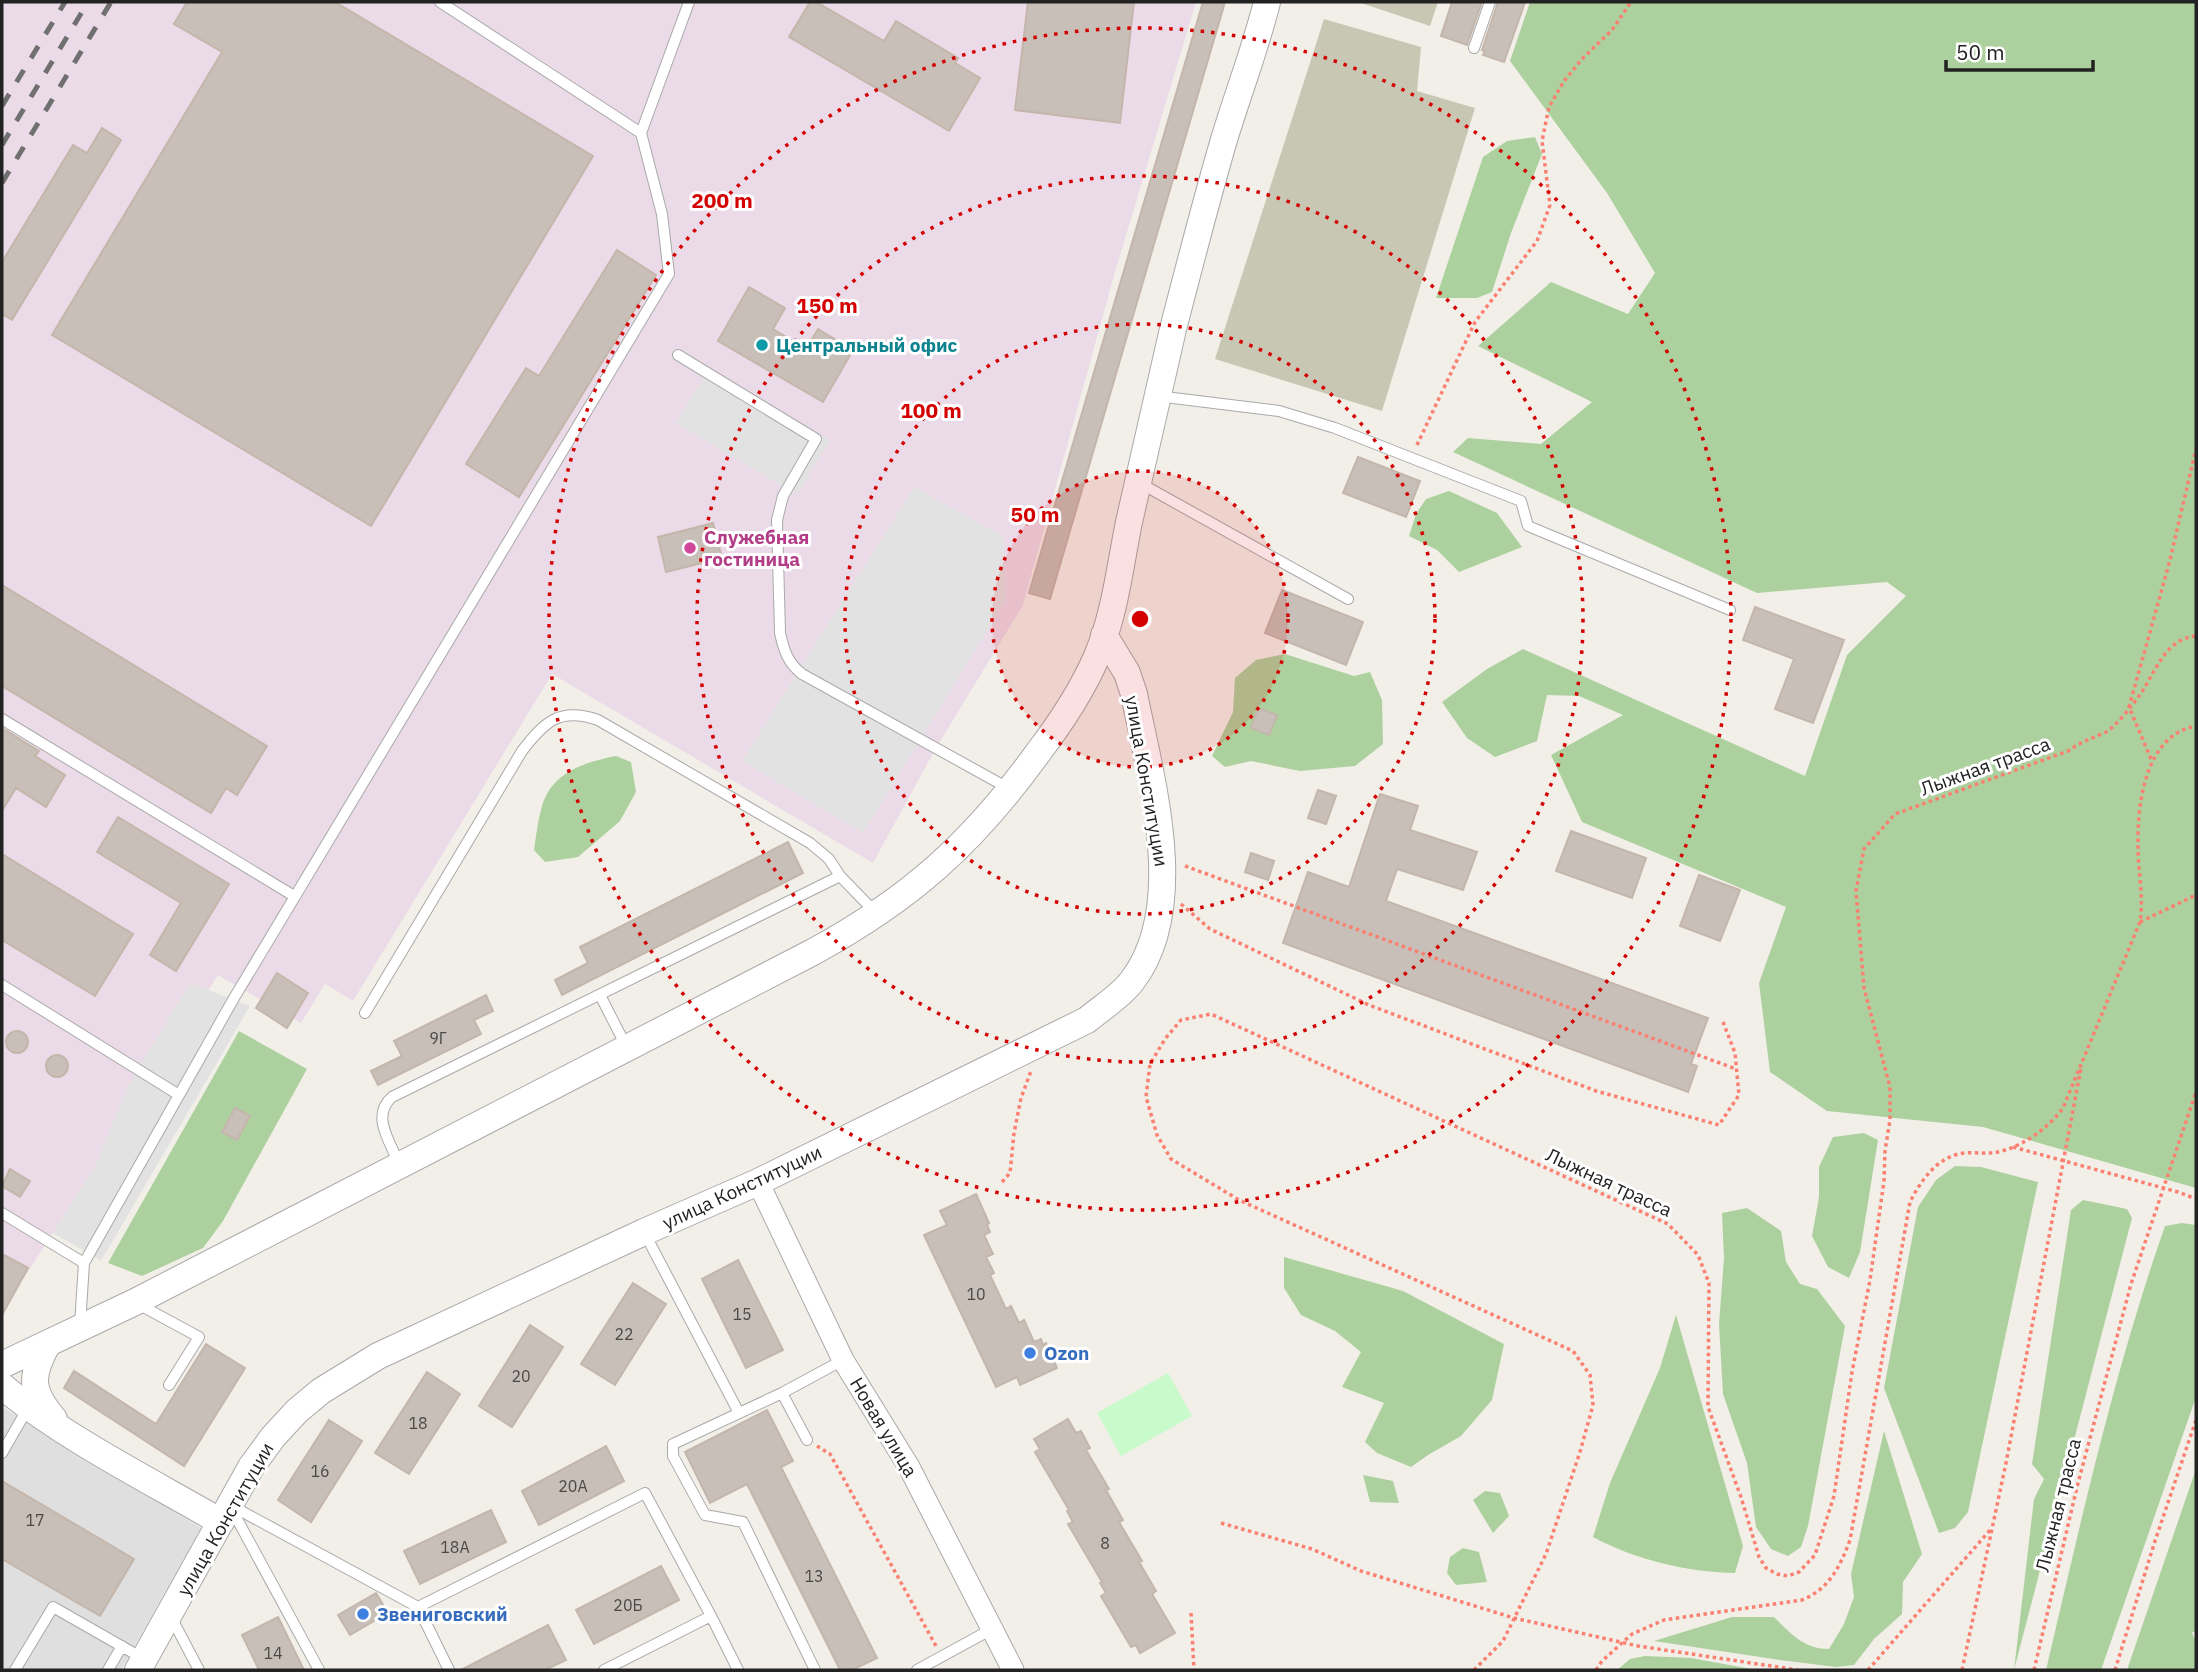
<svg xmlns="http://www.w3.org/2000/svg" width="2198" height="1672" font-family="'IBM Plex Sans',sans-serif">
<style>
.residential{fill:#e0dfdf}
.industrial{fill:#ebdbe8}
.construction{fill:#c7c7b4}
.forest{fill:#add19e}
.park{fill:#c8facc}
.parking{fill:#e2e2e2}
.building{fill:#c7bfb8;stroke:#c4b6ab;stroke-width:2}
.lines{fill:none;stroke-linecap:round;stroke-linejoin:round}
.service-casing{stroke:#a9a9a9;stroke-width:12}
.minor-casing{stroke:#a9a9a9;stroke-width:23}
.tertiary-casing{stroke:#a9a9a9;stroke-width:28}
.path{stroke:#fa8072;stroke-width:3.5;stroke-dasharray:3.5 3.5;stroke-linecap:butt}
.service{stroke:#fff;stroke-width:10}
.minor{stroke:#fff;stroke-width:21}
.tertiary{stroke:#fff;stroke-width:26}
.rail{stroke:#707070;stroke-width:5;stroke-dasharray:14 14;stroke-linecap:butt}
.ring{fill:none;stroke:#d40000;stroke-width:3.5;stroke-dasharray:3.5 7}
.culture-dot{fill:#0f9aa8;stroke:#fff;stroke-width:2.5}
.hotel-dot{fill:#d1479c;stroke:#fff;stroke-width:2.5}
.shop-dot{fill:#3f7fe0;stroke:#fff;stroke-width:2.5}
.labels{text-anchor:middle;stroke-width:6;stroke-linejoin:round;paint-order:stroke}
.number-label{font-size:16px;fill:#4b4948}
.culture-label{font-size:19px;font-weight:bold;fill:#0d838f;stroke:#fff;text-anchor:start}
.hotel-label{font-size:19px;font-weight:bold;fill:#b23c85;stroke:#fff;text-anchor:start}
.street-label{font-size:19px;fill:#222;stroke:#fff}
.shop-label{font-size:19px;font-weight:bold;fill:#366cbe;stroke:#fff;text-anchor:start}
.centre{fill:#d40000;stroke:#fff;stroke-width:3.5}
.ring-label{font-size:21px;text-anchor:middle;font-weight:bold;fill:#d40000;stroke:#fff;stroke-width:6;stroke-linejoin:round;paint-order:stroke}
</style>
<rect width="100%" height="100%" fill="#f2efe9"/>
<!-- residential -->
<path class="residential" d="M 2,1407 L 201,1528 L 121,1670 L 2,1670 Z"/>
<!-- industrial -->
<path class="industrial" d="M 2,2 L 1196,2 L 1115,272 L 1023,605 L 936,748 L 873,863 L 552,674 L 353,1001 L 325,984 L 301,1023 L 218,975 L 2,1312 Z"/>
<!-- construction -->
<path class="construction" d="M 1358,2 L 1438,2 L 1430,26 Z
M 1324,19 L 1421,47 L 1417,91 L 1475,108 L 1382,411 L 1215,359 Z"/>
<!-- forest -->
<path class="forest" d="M 1530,2 L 2196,2 L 2196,1188 L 1983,1127 L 1827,1111 L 1770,1072 L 1759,983 L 1786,907 L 1582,822 L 1551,755 L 1623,715 L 1579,696 L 1547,695 L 1537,741 L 1495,757 L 1467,738 L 1442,702 L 1487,669 L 1523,649 L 1805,776 L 1847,655 L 1906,596 L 1887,582 L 1757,593 L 1453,452 L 1468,438 L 1541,444 L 1592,402 L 1478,346 L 1551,282 L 1628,314 L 1655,273 L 1607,193 L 1510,61 Z
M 1535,137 L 1542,154 L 1511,233 L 1492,292 L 1477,298 L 1436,298 L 1483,157 L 1507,141 Z
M 1449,491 L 1497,513 L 1522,547 L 1459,572 L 1437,550 L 1409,536 L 1416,514 L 1426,499 Z
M 1285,654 L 1354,676 L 1370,672 L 1382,700 L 1383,744 L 1355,766 L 1300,771 L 1251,761 L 1225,767 L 1212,756 L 1233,712 L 1235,678 L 1256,660 Z
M 616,756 L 631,762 L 636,792 L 620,821 L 578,857 L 545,862 L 534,850 C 536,836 538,820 542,806 C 552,772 585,762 616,756 Z
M 239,1031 L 307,1069 L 223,1221 L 203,1248 L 142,1276 L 108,1263 Z
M 1864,1133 L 1878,1140 L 1860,1252 L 1849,1278 L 1828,1267 L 1812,1236 L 1819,1197 L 1819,1167 L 1833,1137 Z
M 1955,1166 L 1981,1167 L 2038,1182 L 1968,1512 L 1955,1528 L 1939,1533 L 1884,1388 L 1918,1207 L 1936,1180 Z
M 2083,1200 L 2127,1209 L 2132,1218 L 2014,1670 L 2034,1499 L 2044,1479 L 2032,1464 L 2071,1210 Z
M 1747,1208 L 1781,1231 L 1786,1262 L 1800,1284 L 1817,1289 L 1845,1326 L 1808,1526 L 1801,1547 L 1788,1556 L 1771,1549 L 1756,1527 L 1747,1463 L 1723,1394 L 1719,1324 L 1724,1258 L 1722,1213 Z
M 2182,1223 L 2196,1225 L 2196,1397 L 2101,1670 L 2046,1670 C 2081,1521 2114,1371 2165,1226 Z
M 1284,1257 L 1403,1291 L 1504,1344 L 1492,1400 L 1461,1436 L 1428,1455 L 1411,1467 L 1377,1453 L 1365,1442 L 1384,1403 L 1342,1387 L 1361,1352 L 1335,1331 L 1301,1315 L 1284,1288 Z
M 1676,1315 L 1743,1546 L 1735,1573 C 1686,1572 1636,1560 1593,1537 L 1610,1483 L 1660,1368 Z
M 1884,1431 L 1922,1554 L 1903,1582 L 1902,1614 L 1874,1639 L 1854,1665 L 1836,1667 L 1780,1660 L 1654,1641 L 1732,1617 L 1774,1617 C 1791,1634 1804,1649 1829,1649 L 1844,1624 L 1854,1597 L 1851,1574 Z
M 2196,1469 L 2196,1630 L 2192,1633 L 2196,1642 L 2196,1670 L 2127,1670 Z
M 1363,1475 L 1393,1481 L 1399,1503 L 1370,1502 Z
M 1485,1491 L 1500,1493 L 1509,1516 L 1493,1533 L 1473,1500 Z
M 1463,1548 L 1479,1552 L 1487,1582 L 1456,1585 L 1447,1573 L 1450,1557 Z
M 1645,1656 L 1691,1658 L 1757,1670 L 1617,1670 L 1630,1659 Z"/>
<!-- park -->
<path class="park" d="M 1168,1373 L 1192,1416 L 1121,1456 L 1097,1413 Z"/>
<!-- parking -->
<path class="parking" d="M 709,368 L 830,440 L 797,495 L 676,423 Z
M 914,487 L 1003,536 L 1006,600 L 863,833 L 742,761 Z
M 190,983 L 250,1006 L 101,1261 L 53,1233 L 94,1168 L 129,1084 Z"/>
<!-- building -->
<path class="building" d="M 187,2 L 335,2 L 593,156 L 371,526 L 52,335 L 222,52 L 174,24 Z
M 810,2 L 816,2 L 884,41 L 896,21 L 958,58 L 955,63 L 980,78 L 949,131 L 789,37 Z
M 1028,2 L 1134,2 L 1120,123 L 1015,110 Z
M 1203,2 L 1225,2 L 1050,599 L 1029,593 Z
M 1452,2 L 1482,2 L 1467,45 L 1441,36 Z
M 1498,2 L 1525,2 L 1504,62 L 1483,55 L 1485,51 L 1482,50 Z
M 102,128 L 121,140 L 12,320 L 2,314 L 2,262 L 73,145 L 87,153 Z
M 617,250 L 656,275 L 519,497 L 466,464 L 526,368 L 539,376 Z
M 749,287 L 785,308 L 773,329 L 806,349 L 818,329 L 853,350 L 823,402 L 718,341 Z
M 1358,457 L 1420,481 L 1406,517 L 1343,493 Z
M 713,523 L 722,558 L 666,572 L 658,537 Z
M 2,585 L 267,746 L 237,795 L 226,788 L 211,813 L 2,686 Z
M 1282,590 L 1363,622 L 1346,665 L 1265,633 Z
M 1755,607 L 1844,640 L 1813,723 L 1775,709 L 1794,659 L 1743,640 Z
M 1258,708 L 1277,715 L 1269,735 L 1251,728 Z
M 2,728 L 39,751 L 35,756 L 65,775 L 46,807 L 16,788 L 2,811 Z
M 1318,790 L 1336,796 L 1326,824 L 1308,818 Z
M 1380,794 L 1418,806 L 1410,830 L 1477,852 L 1463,890 L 1397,869 L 1386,901 L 1708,1018 L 1691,1064 L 1697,1066 L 1688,1092 L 1283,943 L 1308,872 L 1349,887 Z
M 118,817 L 229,884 L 176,971 L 150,955 L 181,903 L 97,852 Z
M 1571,831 L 1646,858 L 1632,898 L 1556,871 Z
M 788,842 L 803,873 L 562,995 L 555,980 L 588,963 L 580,947 Z
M 1251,853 L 1274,861 L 1268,880 L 1245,872 Z
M 2,854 L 133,934 L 95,996 L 2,940 Z
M 1699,875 L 1740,890 L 1720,941 L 1680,926 Z
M 277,973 L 308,993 L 287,1028 L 256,1008 Z
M 486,995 L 493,1011 L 474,1020 L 481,1034 L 378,1085 L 371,1071 L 402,1056 L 394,1041 Z
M6 1042a11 11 0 1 1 22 0a11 11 0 1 1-22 0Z
M46 1066a11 11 0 1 1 22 0a11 11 0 1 1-22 0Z
M 235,1108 L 250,1116 L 237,1140 L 222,1132 Z
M 10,1169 L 30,1181 L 20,1197 L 2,1186 Z
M 976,1194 L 989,1223 L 987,1225 L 990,1232 L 984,1235 L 993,1254 L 986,1257 L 994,1273 L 990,1275 L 1006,1309 L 1011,1306 L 1019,1323 L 1024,1320 L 1034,1342 L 1041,1339 L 1043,1345 L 1046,1343 L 1057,1368 L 1020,1385 L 1017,1377 L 996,1387 L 924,1235 L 947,1225 L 940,1211 Z
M 2,1254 L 28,1268 L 2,1315 Z
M 738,1260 L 783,1350 L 746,1368 L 702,1279 Z
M 633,1283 L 666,1304 L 615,1385 L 581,1364 Z
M 530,1325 L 563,1347 L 512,1427 L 479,1406 Z
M 206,1344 L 245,1368 L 184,1466 L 64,1388 L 74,1371 L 156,1424 Z
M 427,1372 L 460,1394 L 409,1474 L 375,1453 Z
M 767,1410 L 793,1461 L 781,1467 L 877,1658 L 852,1670 L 840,1670 L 747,1484 L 710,1503 L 685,1452 Z
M 1068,1419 L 1076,1433 L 1081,1431 L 1090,1448 L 1086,1450 L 1109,1489 L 1106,1490 L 1123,1520 L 1119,1522 L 1142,1561 L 1139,1562 L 1156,1591 L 1152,1594 L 1175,1633 L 1140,1653 L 1136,1645 L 1131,1647 L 1101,1596 L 1106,1593 L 1100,1583 L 1102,1582 L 1068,1524 L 1073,1522 L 1067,1511 L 1069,1510 L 1035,1452 L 1040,1449 L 1034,1439 Z
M 329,1420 L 362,1441 L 311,1522 L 278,1500 Z
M 606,1446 L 624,1481 L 539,1525 L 522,1491 Z
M 2,1481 L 134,1559 L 100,1616 L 2,1559 Z
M 491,1510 L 506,1542 L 420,1584 L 404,1551 Z
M 661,1566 L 679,1600 L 594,1644 L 576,1610 Z
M 376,1593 L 388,1613 L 350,1635 L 338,1615 Z
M 278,1617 L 304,1670 L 259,1670 L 242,1635 Z
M 548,1625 L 566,1660 L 545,1670 L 461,1670 Z"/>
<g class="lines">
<!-- service casing -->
<g class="service-casing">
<path id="service" d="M 440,2 L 641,133
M 1474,48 L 1490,2
M 678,355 L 816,439 L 783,496 L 777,520 L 780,633 C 784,651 788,663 802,674 L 1008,788
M 1157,396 L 1279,411 L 1335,428 L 1521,501 L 1528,526 L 1730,610
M 1138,482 L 1348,599
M 2,719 L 294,896
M 2,985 L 179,1095
M 600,995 L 627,1048
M 365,1013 L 522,751 C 545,721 560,707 598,720 L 810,843 L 829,859 L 840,876 L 875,912
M 400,1166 C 391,1143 370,1116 392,1097 L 840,876
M 2,1213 L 84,1263
M 644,1232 L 739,1413
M 138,1304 L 199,1337 L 169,1385
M 80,1325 L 84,1263 L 234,998 L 669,274 L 662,214 L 641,133 L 689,2
M 782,1393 L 807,1440
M 2,1453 L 28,1408
M 230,1505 L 418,1607
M 231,1508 L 319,1670
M 711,1616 L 738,1670
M 171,1617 L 199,1670
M 15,1670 L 53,1607 L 144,1659
M 108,1670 L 122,1646
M 449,1670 L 418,1607 L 645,1493 L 711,1616 L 604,1670
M 815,1670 L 743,1522 L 705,1515 L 673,1456 L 673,1444 L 782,1393 L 843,1360
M 917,1670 L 992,1629"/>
</g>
<!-- minor casing -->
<g class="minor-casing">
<path id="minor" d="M 758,1182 L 843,1360 L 909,1467 L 1013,1670"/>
</g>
<!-- tertiary casing -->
<g class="tertiary-casing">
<path id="tertiary" d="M 47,1345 C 30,1376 30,1391 54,1419
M 2,1365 L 135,1302 L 813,952 C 910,899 972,844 1037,754 C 1060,724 1082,691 1097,656 C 1115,614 1120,566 1129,522 C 1143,458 1158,394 1173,329 C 1189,267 1205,205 1223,143 C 1237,96 1255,50 1267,2
M 2,1386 C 66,1439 149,1480 221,1522
M 138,1670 L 251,1467 L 273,1437 L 297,1411 L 321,1391 L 378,1356 L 644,1232 L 758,1182 L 1087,1020 C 1101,1008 1121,996 1132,981 C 1189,907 1151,779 1134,694 L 1127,673 L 1104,635"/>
</g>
<!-- path -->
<path class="path" d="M 1417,445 L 1475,322 L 1537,241 L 1550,205 L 1542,141 L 1549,107 L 1564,81 L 1582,59 L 1612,30 L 1631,2
M 2151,759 L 2129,707 L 2169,564 L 2196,449
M 1185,866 L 1736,1069
M 1181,904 L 1210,929 L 1369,1005 L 1596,1091 L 1719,1125 L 1739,1095 L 1735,1053 L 1723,1022
M 2140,922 L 2196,895
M 2013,1147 L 2178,1192 L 2196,1199
M 1002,1182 L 1010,1173 L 1014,1133 L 1021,1098 L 1031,1071
M 817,1446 L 830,1454 L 936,1646
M 1221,1523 L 1312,1549 L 1361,1571 L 1514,1618 L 1638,1646 L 1798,1670
M 1191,1613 L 1194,1670
M 1474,1670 L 1503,1641 L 1546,1554 L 1580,1452 L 1593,1405 L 1590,1375 L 1573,1351 L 1239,1200 L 1171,1159 L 1157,1135 L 1146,1097 L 1150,1064 L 1165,1039 L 1181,1020 L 1211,1014 L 1668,1224 L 1698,1255 L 1709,1283 L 1708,1407 L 1741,1497 L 1759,1557 L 1766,1568 L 1777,1574 L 1788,1576 L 1799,1572 L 1815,1555 L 1834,1496 L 1852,1372 L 1870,1280 L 1884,1181 L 1885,1151 L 1890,1120 L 1890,1087 L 1864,988 L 1856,891 L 1864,849 L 1895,814 L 2068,751 C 2080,742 2093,738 2106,732 C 2115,727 2133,705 2139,696 C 2155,674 2164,639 2196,636
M 1596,1670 L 1602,1661 L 1632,1634 L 1664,1620 L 1802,1600 C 1829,1589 1840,1567 1850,1540 L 1910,1202 C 1921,1180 1938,1156 1964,1153 C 1977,1152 1989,1155 2002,1151 C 2026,1144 2048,1128 2063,1108 L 2140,922 C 2144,897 2138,872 2138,847 C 2137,804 2145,735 2196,726
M 1868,1670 L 1991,1529
M 1962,1670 L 2006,1463 L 2081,1068
M 2034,1670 L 2077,1487 L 2131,1284 L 2196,1092
M 2115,1670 L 2155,1541 L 2196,1420"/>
<!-- service -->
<use href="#service" class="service"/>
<!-- minor -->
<use href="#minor" class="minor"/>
<!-- tertiary -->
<use href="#tertiary" class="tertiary"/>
<!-- rail -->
<path class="rail" d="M 2,106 L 65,2
M 2,145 L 88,2
M 2,183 L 111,2"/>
</g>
<!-- distance rings -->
<circle cx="1140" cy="619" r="148" fill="#d40000" fill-opacity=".12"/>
<g class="ring">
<circle cx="1140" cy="619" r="148"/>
<circle cx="1140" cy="619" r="295"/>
<circle cx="1140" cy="619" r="443"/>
<circle cx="1140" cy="619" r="591"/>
</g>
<!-- markers -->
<circle class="culture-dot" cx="762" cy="345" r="7"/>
<circle class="hotel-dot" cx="690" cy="548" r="7"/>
<g class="shop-dot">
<circle cx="1030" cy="1353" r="7"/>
<circle cx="363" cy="1614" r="7"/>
</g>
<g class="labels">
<!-- number labels -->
<g class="number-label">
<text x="438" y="1044">9Г</text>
<text x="976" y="1300">10</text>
<text x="742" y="1320">15</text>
<text x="624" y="1340">22</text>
<text x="521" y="1382">20</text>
<text x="418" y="1429">18</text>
<text x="320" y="1477">16</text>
<text x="573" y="1492">20А</text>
<text x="35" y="1526">17</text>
<text x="1105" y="1549">8</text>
<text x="455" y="1553">18А</text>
<text x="814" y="1582">13</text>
<text x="628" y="1611">20Б</text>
<text x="273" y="1659">14</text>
</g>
<!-- culture labels -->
<g class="culture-label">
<text x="776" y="352">Центральный офис</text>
</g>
<!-- hotel labels -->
<g class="hotel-label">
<text x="704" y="544">Служебная<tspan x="704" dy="22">гостиница</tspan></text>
</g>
<!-- street labels -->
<g class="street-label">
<text transform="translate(1985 766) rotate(-20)" y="7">Лыжная трасса</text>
<text transform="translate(1147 781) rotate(80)" y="7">улица Конституции</text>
<text transform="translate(1609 1182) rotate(25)" y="7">Лыжная трасса</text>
<text transform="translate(742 1187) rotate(-25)" y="7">улица Конституции</text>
<text transform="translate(884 1427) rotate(59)" y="7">Новая улица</text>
<text transform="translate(2058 1505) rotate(-76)" y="7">Лыжная трасса</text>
<text transform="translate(225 1519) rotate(-60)" y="7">улица Конституции</text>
</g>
<!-- shop labels -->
<g class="shop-label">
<text x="1044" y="1360">Ozon</text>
<text x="377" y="1621">Звениговский</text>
</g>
</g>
<circle cx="1140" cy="619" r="10" class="centre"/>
<g class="ring-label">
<text x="722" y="208">200 m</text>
<text x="827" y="313">150 m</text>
<text x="931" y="418">100 m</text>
<text x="1035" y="522">50 m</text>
</g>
<!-- border -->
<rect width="2198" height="1672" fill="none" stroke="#222222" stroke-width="7"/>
<!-- scale -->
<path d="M1946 60v10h147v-10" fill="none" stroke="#222222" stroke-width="3.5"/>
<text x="1956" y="60" font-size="21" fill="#222222" stroke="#ffffff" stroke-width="5" paint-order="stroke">50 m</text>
</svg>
